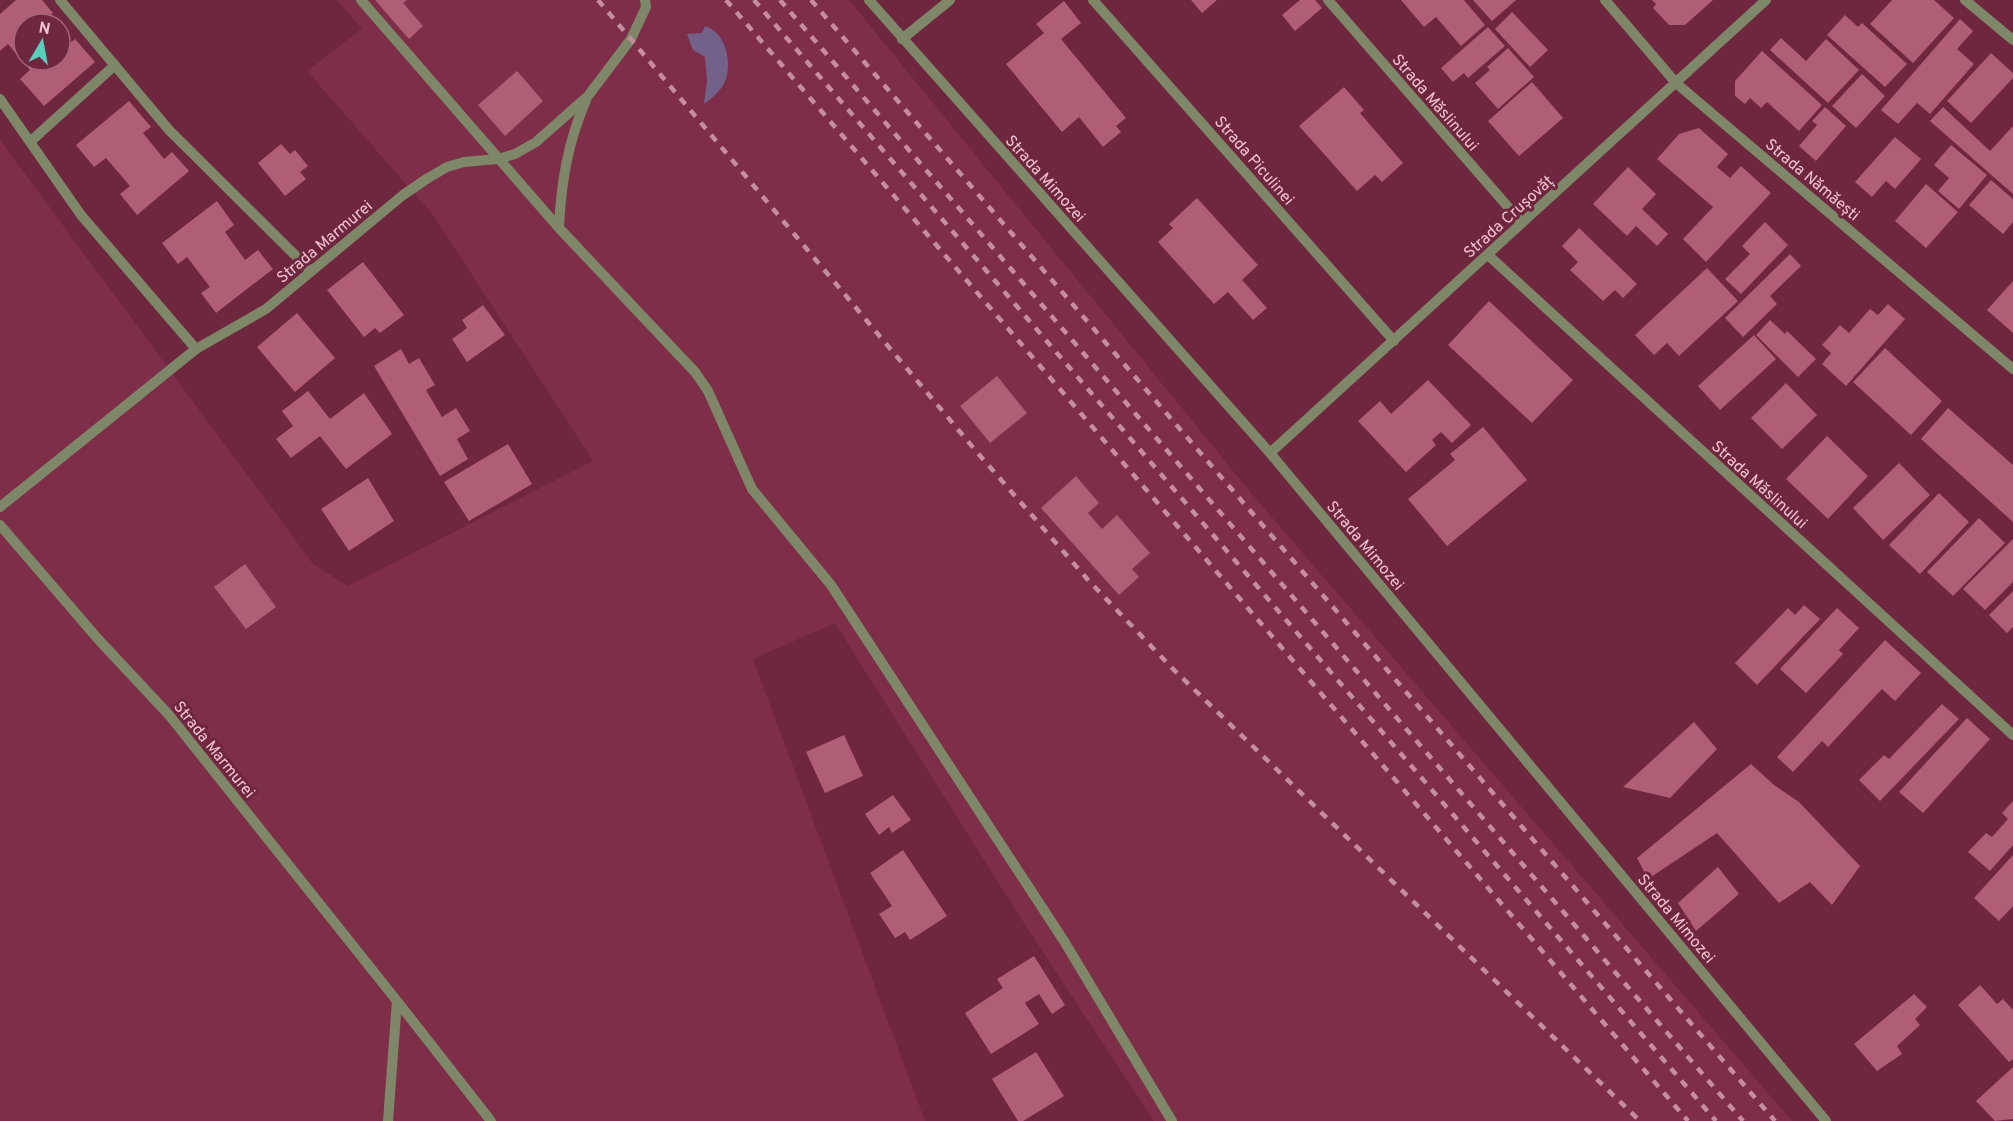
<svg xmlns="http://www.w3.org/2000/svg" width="2013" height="1121" font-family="Overpass,sans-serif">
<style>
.built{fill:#7f2e4a}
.green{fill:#72628a}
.building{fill:#af5e75}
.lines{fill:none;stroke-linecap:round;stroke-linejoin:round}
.minor{stroke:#7e8868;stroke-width:10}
.rail{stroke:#c58e9e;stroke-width:4.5;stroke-dasharray:8 8;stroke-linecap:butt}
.labels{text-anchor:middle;stroke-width:6;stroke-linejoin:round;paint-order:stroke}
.street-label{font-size:16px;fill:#f1c3ce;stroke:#6f263f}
</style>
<rect width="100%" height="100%" fill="#6f263f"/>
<!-- built -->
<path class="built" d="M 337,0 L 849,0 L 1252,494 L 1792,1121 L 1154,1121 L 1018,914 L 835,623 L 753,659 L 925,1121 L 0,1121 L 0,140 L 313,564 L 348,586 L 593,461 L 433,215 L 307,71 L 362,29 Z"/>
<!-- green -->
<path class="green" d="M 705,26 C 725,32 732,60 726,79 C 723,89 713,97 704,104 L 707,80 L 705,57 L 693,50 L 687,34 L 702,33 Z"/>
<!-- building -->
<path class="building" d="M 16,0 L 42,0 L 53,13 L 47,19 L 51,24 L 24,24 L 24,60 L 60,60 L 60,34 L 69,44 L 75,39 L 95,62 L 44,106 L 20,79 L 30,70 L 8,44 L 0,51 L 0,14 Z
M 375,0 L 407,0 L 403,3 L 423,26 L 409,39 Z
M 1191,0 L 1217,0 L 1202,13 Z
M 1300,0 L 1315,0 L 1322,8 L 1295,31 L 1282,15 Z
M 1401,0 L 1464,0 L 1485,25 L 1461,46 L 1436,17 L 1424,27 Z
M 1473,0 L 1516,0 L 1492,21 Z
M 1652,0 L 1713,0 L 1685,25 L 1669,25 L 1653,8 L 1656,4 Z
M 1892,0 L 1934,0 L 1954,18 L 1913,63 L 1870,24 Z
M 1064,1 L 1081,23 L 1061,39 L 1126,118 L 1116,126 L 1121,132 L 1103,147 L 1079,117 L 1062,132 L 1006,64 L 1044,33 L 1036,24 Z
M 1512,12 L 1548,50 L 1530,67 L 1495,29 Z
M 1845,15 L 1858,27 L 1862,23 L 1907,64 L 1885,87 L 1827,35 Z
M 1960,19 L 1973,31 L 1957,49 L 1974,64 L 1930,114 L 1917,103 L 1898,124 L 1881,110 Z
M 1488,27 L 1505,46 L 1468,78 L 1464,73 L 1453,82 L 1441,68 Z
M 1781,38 L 1806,61 L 1826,39 L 1859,70 L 1828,103 L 1770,50 Z
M 1508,48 L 1534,77 L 1498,109 L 1475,83 L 1490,70 L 1487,67 Z
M 1762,51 L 1822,105 L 1799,131 L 1767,102 L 1761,108 L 1750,98 L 1745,104 L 1735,96 L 1735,81 Z
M 1991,53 L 2013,73 L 2013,78 L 1971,123 L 1947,101 Z
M 517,71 L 543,101 L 505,136 L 478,105 Z
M 1862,74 L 1885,96 L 1856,128 L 1832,106 Z
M 1532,82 L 1563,118 L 1519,156 L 1488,121 Z
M 1344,87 L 1364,110 L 1360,113 L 1403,163 L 1382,182 L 1375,175 L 1357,191 L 1299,126 Z
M 129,101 L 151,127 L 143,133 L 164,159 L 172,152 L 189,171 L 137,215 L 120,194 L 130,186 L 106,158 L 94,167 L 76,145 Z
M 1825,107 L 1846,126 L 1816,161 L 1799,146 L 1817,125 L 1812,121 Z
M 1943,107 L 1990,151 L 2013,126 L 2013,194 L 1930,121 Z
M 1699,128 L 1728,154 L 1717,167 L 1730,178 L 1741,166 L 1771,193 L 1706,262 L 1683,239 L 1713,207 L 1657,159 L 1679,134 Z
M 1895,137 L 1921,159 L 1895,189 L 1886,181 L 1872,197 L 1855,182 Z
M 281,144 L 290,154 L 295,150 L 308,166 L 300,172 L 306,179 L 285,196 L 258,163 Z
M 1951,145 L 1987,175 L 1959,209 L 1938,191 L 1949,178 L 1934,165 Z
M 1628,167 L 1656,194 L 1642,209 L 1668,234 L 1657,246 L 1636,226 L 1627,236 L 1593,204 Z
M 1991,180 L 2013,199 L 2013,222 L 2003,234 L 1969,205 Z
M 1926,184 L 1958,212 L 1926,248 L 1895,221 Z
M 1197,198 L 1258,265 L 1242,280 L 1267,308 L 1253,320 L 1228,292 L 1214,304 L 1158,242 L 1173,228 L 1169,224 Z
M 217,201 L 234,225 L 225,232 L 245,260 L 258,250 L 273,269 L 216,313 L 201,293 L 210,287 L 187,257 L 178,264 L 162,243 Z
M 1765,222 L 1788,245 L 1741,294 L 1725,279 L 1750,254 L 1742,246 Z
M 1579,228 L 1637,284 L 1623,298 L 1615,290 L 1603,301 L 1570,270 L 1578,262 L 1562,246 Z
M 1790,254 L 1801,266 L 1770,296 L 1777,304 L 1743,337 L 1725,318 Z
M 363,262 L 404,315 L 380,333 L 375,328 L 364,337 L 327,290 Z
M 1707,268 L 1738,301 L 1679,356 L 1667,343 L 1654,355 L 1635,335 Z
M 2013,281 L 2013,333 L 1987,310 Z
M 1489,301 L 1573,380 L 1532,423 L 1448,345 Z
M 1888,304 L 1905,319 L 1846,386 L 1822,364 L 1831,353 L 1822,345 L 1840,325 L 1849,333 L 1870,309 L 1878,315 Z
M 483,305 L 505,335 L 467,362 L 452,339 L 467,328 L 462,320 Z
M 297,313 L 335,358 L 295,392 L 257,347 Z
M 1770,320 L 1785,334 L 1787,331 L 1816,359 L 1798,377 L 1756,335 Z
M 1754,335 L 1776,359 L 1720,410 L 1698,386 Z
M 1885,348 L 1942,401 L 1911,435 L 1853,382 Z
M 401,349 L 409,364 L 419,358 L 435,385 L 426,390 L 442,417 L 456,408 L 470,431 L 457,439 L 468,459 L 440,476 L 374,366 Z
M 997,376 L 1027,413 L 990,443 L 960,406 Z
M 1428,380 L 1471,425 L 1452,443 L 1441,432 L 1432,440 L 1436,445 L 1406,472 L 1358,421 L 1380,401 L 1391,414 Z
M 1786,383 L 1817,415 L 1782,449 L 1751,418 Z
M 308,391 L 330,419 L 364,393 L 392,434 L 346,469 L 320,436 L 291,458 L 276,439 L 293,426 L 282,411 Z
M 1948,408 L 2013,465 L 2013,522 L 1921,439 Z
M 1483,427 L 1527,480 L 1447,546 L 1408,499 L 1455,460 L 1450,454 Z
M 1827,436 L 1868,476 L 1828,519 L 1786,479 Z
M 508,444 L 532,484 L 469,521 L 444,482 Z
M 1899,463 L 1930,495 L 1883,540 L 1853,508 Z
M 1076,476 L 1099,503 L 1088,513 L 1102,529 L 1117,515 L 1150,553 L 1132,569 L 1139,577 L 1119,595 L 1041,508 Z
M 368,478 L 394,521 L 349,551 L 321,509 Z
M 1939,493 L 1969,522 L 1920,574 L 1889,545 Z
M 1979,518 L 2005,543 L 1953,596 L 1927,572 Z
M 2013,539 L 2013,582 L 1985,610 L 1963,589 Z
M 245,564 L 276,607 L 246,629 L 214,587 Z
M 2013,591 L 2013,627 L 2007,633 L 1989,615 Z
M 1804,605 L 1820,619 L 1757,685 L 1735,663 L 1788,608 L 1795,615 Z
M 1837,608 L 1859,628 L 1839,650 L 1843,654 L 1806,693 L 1780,669 Z
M 1885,640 L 1921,673 L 1895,701 L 1882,689 L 1828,747 L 1822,741 L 1793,772 L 1777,757 Z
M 1942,704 L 1959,719 L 1880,801 L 1859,780 L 1884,755 L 1889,759 Z
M 1967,718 L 1990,739 L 1923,813 L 1899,792 Z
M 1694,722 L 1717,749 L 1670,798 L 1623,787 Z
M 844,735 L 863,776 L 825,793 L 806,752 Z
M 1751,764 L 1774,785 L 1799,802 L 1860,866 L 1832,905 L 1810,882 L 1779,903 L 1717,833 L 1648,879 L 1637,858 Z
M 893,795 L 911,820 L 892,833 L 889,827 L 879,835 L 865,814 Z
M 2013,801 L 2013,845 L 1990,871 L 1968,852 L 1986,833 L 1992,837 L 2008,819 L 2002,813 Z
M 903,850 L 947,916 L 910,940 L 905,932 L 895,938 L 879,914 L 892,906 L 870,873 Z
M 2013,855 L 2013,906 L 1999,921 L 1974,898 Z
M 1718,867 L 1739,894 L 1696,931 L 1678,903 Z
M 1034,956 L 1065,1005 L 1052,1014 L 1039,994 L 1025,1003 L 1039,1024 L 991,1054 L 965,1013 L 1003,988 L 997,979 Z
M 1980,985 L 1997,1004 L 2003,999 L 2013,1010 L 2013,1059 L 2009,1062 L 1958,1005 Z
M 1914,994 L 1927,1007 L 1915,1019 L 1920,1025 L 1897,1046 L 1902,1054 L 1877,1071 L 1854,1044 Z
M 1036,1052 L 1064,1096 L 1023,1121 L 1018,1121 L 992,1079 Z
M 2013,1067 L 2013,1119 L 1995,1121 L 1976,1101 Z"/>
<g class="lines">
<!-- minor -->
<path class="minor" d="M 60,0 L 169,130 L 311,271
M 361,0 L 559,228 L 695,372 L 708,391 L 752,489 L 831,585 L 1064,941 L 1172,1121
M 869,0 L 1270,453 L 1826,1121
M 1093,0 L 1394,341
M 1328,0 L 1522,223
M 1605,0 L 1676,83 L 2013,369
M 1965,0 L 2013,40
M 902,39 L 950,0
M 0,99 L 81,215 L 196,349
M 31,141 L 115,65
M 559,228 C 561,182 568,142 586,100
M 1488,255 L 2013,735
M 1270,453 L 1766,0
M 0,507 L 196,349 L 266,309 L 403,195 L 428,178 L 447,167 L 464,162 L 498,159 L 515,154 L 536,142 L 588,96 L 631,39 L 646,7 L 645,0
M 0,525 L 98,639 L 169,715 L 397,1001
M 388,1121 L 397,1001 L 491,1121"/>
<!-- rail -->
<path class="rail" d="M 598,0 L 976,451 L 1089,581 L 1173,669 L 1640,1121
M 726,0 L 1688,1121
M 754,0 L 1716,1121
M 780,0 L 1743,1121
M 811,0 L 1775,1121"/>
</g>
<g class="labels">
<!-- street labels -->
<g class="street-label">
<text transform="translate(1436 102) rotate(49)" y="6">Strada Măslinului</text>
<text transform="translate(1255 160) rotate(49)" y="6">Strada Piculinei</text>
<text transform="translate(1046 178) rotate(48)" y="6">Strada Mimozei</text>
<text transform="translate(1813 179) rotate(40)" y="6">Strada Nămăești</text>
<text transform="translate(1508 216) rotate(-42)" y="6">Strada Crușovăț</text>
<text transform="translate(324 241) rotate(-40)" y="6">Strada Marmurei</text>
<text transform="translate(1760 484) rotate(42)" y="6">Strada Măslinului</text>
<text transform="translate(1366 545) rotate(50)" y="6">Strada Mimozei</text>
<text transform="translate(215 749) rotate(51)" y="6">Strada Marmurei</text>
<text transform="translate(1677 918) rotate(50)" y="6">Strada Mimozei</text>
</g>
</g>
<!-- north arrow -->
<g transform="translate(42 42) rotate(10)"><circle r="28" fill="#6f263f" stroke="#a36578" stroke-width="1.5"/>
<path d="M0-4.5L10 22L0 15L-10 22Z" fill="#5acebd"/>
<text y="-9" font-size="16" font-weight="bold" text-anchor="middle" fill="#f1c3ce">N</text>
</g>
</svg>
